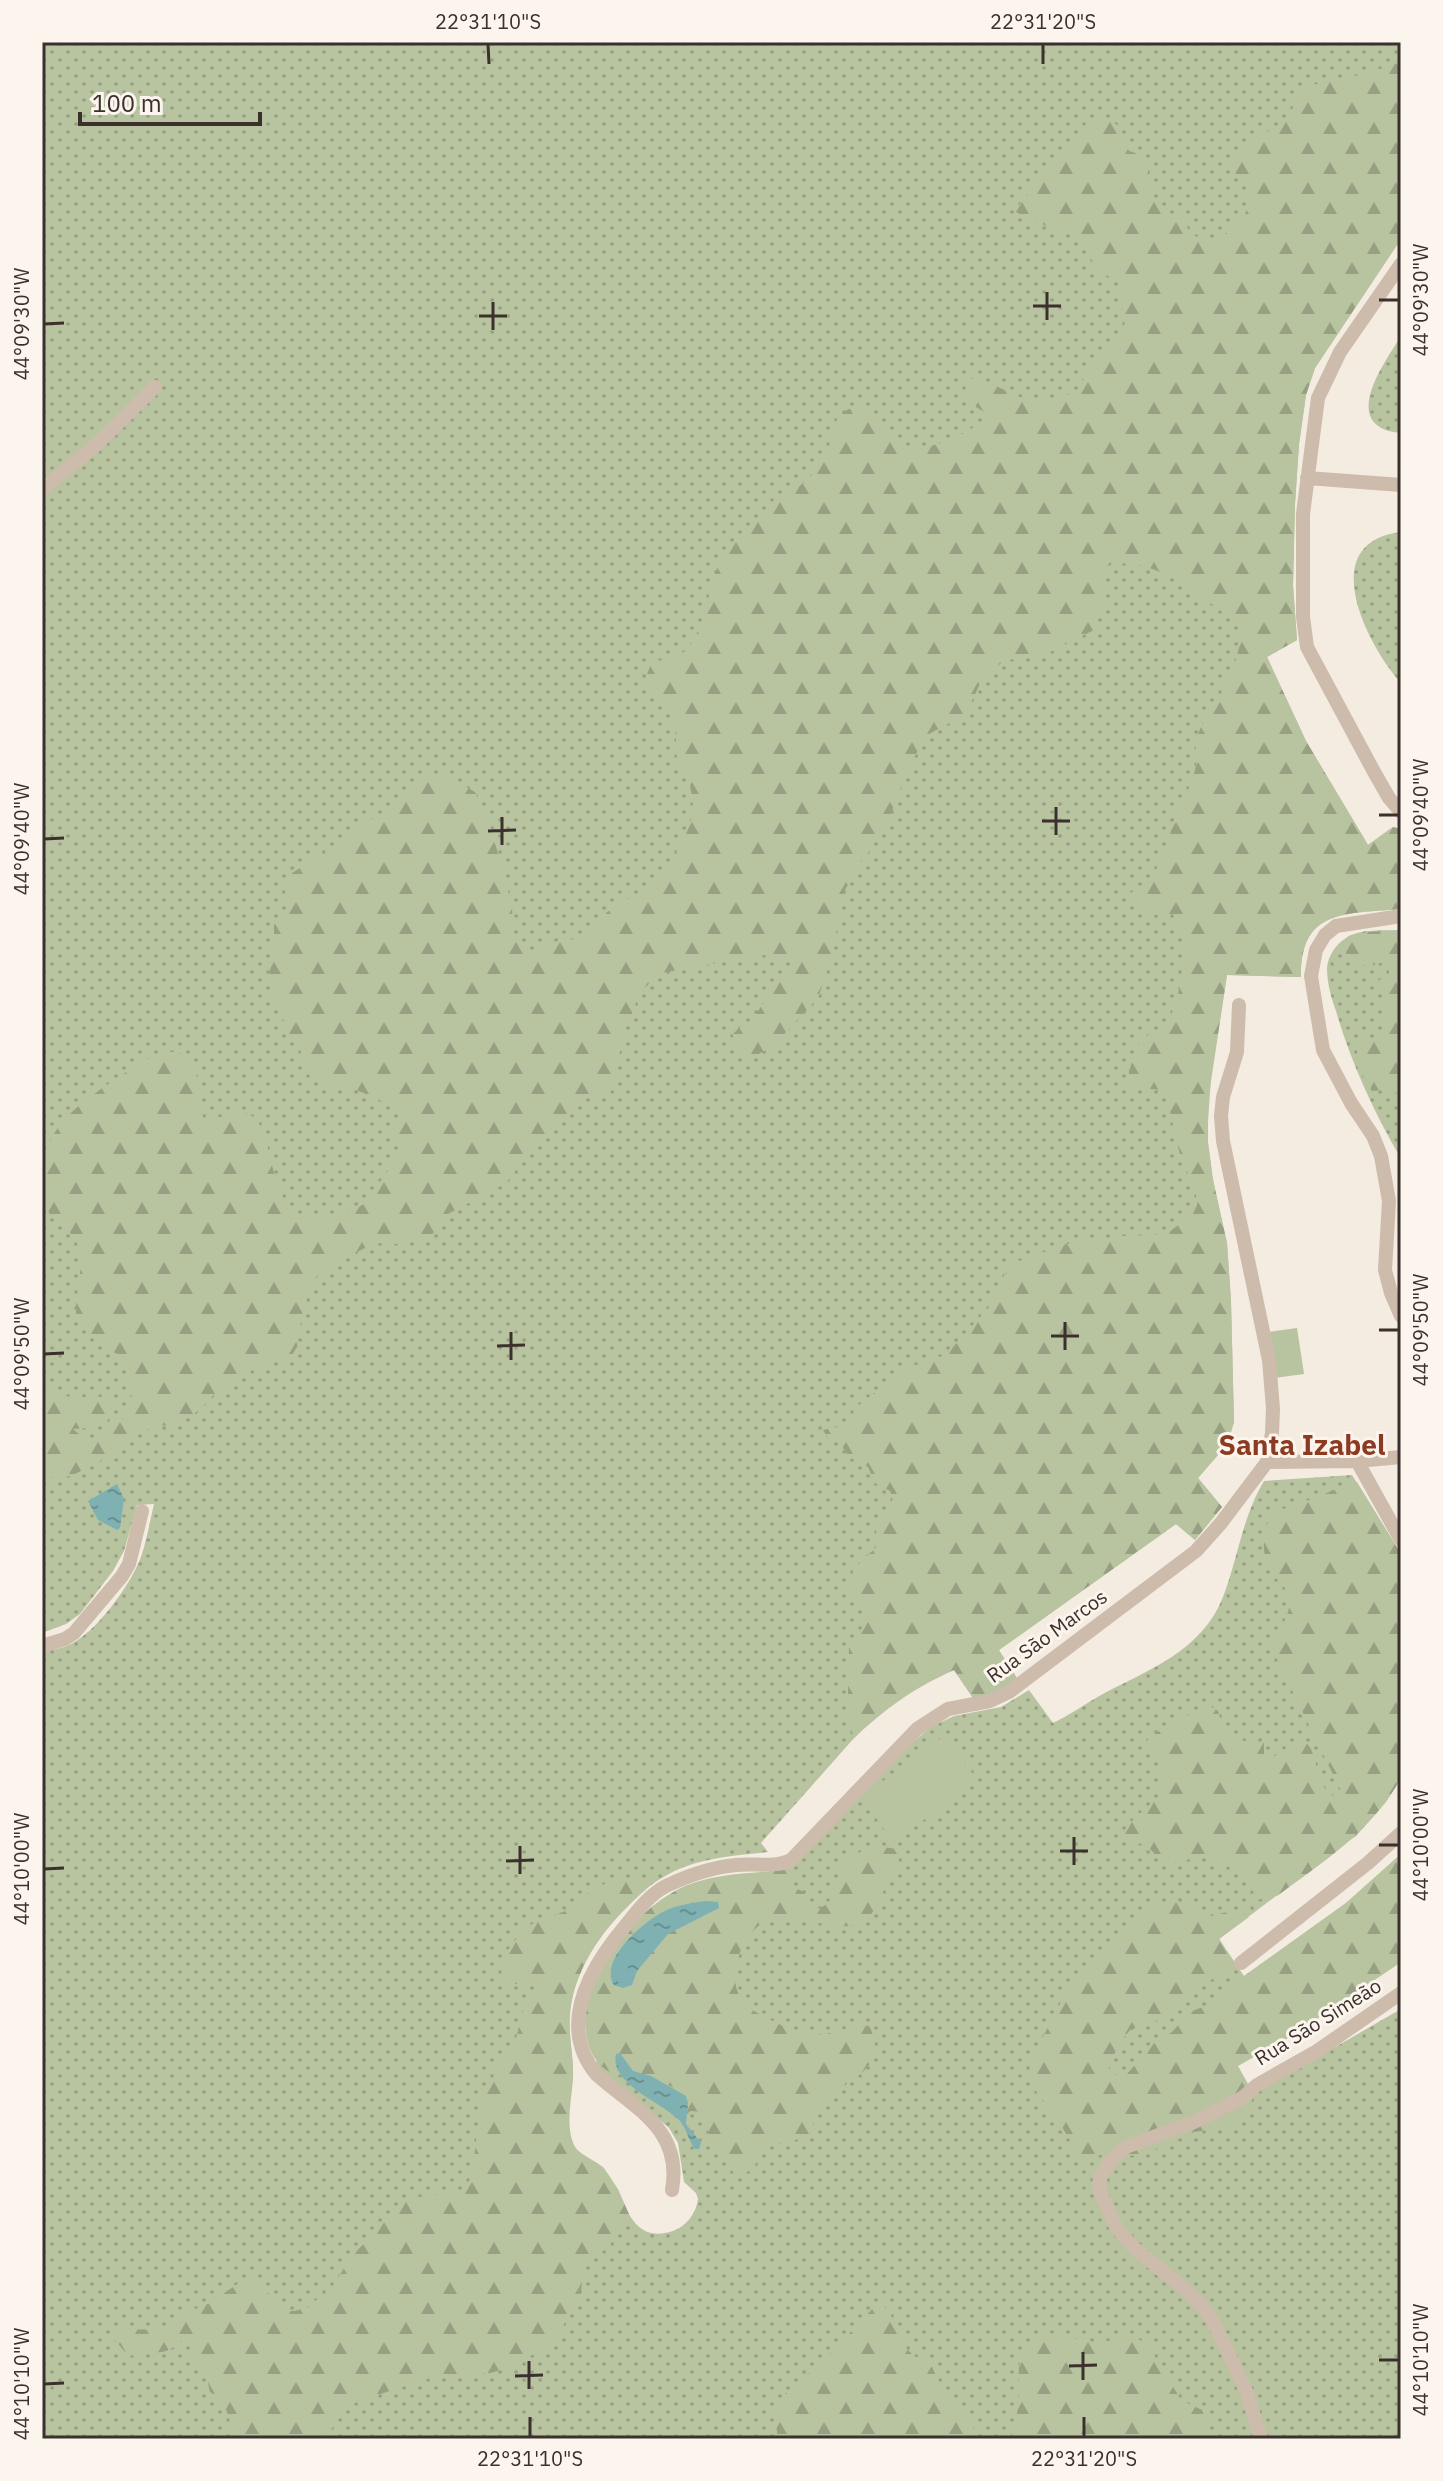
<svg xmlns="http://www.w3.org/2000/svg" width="1443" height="2481" font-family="'IBM Plex Sans',sans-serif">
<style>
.grass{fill:url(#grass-dots)}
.forest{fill:url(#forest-firs)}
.park{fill:#b8c4a0}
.water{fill:url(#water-ripples)}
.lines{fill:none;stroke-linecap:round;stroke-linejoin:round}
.minor{stroke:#cdbbac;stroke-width:14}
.ticks{fill:none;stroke:#3b302b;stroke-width:3}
.labels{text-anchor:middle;stroke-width:6;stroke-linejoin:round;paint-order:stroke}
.street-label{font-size:20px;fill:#3b302b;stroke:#fbf5ee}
.district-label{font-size:28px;font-weight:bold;fill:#8c3b22;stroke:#fbf5ee}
.neatline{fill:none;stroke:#3b302b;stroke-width:3}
.ticks-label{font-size:20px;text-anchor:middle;fill:#3b302b}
</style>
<defs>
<pattern id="grass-dots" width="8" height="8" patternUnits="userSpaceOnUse" patternTransform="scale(2)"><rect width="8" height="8" fill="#b8c4a0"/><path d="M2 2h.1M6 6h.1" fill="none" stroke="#97a083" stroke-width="1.8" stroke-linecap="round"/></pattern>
<pattern id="forest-firs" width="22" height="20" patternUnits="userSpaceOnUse" patternTransform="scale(2)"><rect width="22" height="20" fill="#b8c4a0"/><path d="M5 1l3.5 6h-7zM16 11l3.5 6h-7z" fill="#97a083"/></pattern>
<pattern id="water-ripples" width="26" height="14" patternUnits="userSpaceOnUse" patternTransform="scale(2)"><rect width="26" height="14" fill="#7fb0b2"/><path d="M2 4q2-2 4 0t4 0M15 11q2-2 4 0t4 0" fill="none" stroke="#699091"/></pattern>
</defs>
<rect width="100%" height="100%" fill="#f4ebe1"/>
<!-- grass -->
<path class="grass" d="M 42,42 L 1401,42 L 1401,239 L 1315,368 L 1306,395 L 1299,444 L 1295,504 L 1293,586 L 1297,640 L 1267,657 L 1306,741 L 1368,845 L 1393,827 L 1401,829 L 1401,909 C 1347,914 1300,908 1301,977 L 1227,975 L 1211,1078 L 1207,1136 L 1213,1180 L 1227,1243 L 1231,1301 L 1234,1422 L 1228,1443 L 1198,1478 L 1222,1507 L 1195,1540 L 1176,1524 L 999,1650 L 973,1698 L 954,1670 L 929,1681 L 895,1702 L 863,1728 L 761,1843 L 768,1852 C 740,1855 710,1857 684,1867 C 633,1886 581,1950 571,2004 C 567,2026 572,2048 573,2071 C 573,2093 563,2122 573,2143 C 579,2157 596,2159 605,2170 C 626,2196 628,2246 673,2231 C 687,2226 696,2213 698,2199 L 696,2193 L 684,2182 L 678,2143 L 669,2128 L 601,2070 L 596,2063 L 650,1908 L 685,1886 L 730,1875 L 769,1872 L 909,1745 L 933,1726 L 954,1716 L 1001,1707 L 1029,1690 L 1053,1723 C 1070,1715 1085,1704 1101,1695 C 1148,1670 1202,1651 1223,1597 C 1238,1558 1242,1518 1264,1481 L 1352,1475 L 1401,1554 L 1401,1778 L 1386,1802 L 1357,1835 L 1219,1939 L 1244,1976 L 1346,1903 L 1401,1854 L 1401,1962 L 1293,2035 L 1237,2066 L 1254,2094 L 1401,2009 L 1401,2439 L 42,2439 L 42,1652 C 50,1650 59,1649 67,1646 C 95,1635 133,1582 142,1554 C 147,1538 150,1521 154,1504 L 137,1505 L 124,1551 L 113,1571 L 80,1614 L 66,1624 L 42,1633 Z
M 1401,336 L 1401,433 C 1338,427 1383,365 1401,336 Z
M 1401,532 L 1401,683 C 1366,644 1315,542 1401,532 Z
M 1401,930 L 1401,1159 C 1374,1112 1351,1063 1336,1011 C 1331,997 1327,983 1327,968 C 1328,956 1336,944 1346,938 C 1360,928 1384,931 1401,930 Z"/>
<!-- forest -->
<path class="forest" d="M 1401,62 L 1401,239 L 1315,368 L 1306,395 L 1299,444 L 1295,504 L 1293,586 L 1297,640 L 1267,657 L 1306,741 L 1368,845 L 1393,827 L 1401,829 L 1401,909 C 1347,914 1300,908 1301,977 L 1227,975 L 1208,1101 L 1208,1142 L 1213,1180 L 1227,1243 L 1231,1301 L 1234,1422 L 1225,1447 L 1198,1478 L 1222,1507 L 1195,1540 L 1176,1524 L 999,1650 L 1019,1681 L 994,1694 L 973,1698 L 954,1670 C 912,1689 886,1708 852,1740 L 848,1694 L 849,1643 C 862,1628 869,1627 866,1605 L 850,1592 C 847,1567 863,1562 878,1545 L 875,1522 L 888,1510 L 893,1498 L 890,1491 L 875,1483 L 868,1467 L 849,1457 L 839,1442 L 828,1438 L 823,1430 L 842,1426 L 860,1404 L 889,1381 L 916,1365 L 942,1356 L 954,1346 L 989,1307 L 1002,1279 L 1009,1268 L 1019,1261 L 1066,1244 L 1123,1236 L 1156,1235 L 1169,1232 L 1193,1214 L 1197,1205 L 1195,1186 L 1182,1163 L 1165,1090 L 1135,1088 L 1128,1083 L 1129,1071 L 1140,1040 L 1169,1022 L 1178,995 L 1185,951 L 1183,936 L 1173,914 C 1144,920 1151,905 1126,896 C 1145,884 1158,872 1166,850 C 1170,839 1171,826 1176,815 C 1182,801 1192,785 1195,770 C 1198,757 1193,746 1198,734 C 1206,714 1219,699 1228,680 C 1236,663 1240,645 1243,627 C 1204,600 1152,550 1103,567 L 1103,603 L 1094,630 L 1040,657 L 1005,660 L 988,674 L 980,684 L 965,715 L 925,736 L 907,772 L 888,822 L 872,839 L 874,846 L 860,862 L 843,894 L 833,953 L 818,998 L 773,1046 L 750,1059 L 739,1058 L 732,1047 L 733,1034 L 741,1026 L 752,1020 L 776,984 L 796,963 L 764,955 L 661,973 L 639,993 L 632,1015 L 624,1029 L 614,1088 L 607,1095 L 588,1096 L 531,1151 L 506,1183 L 448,1214 L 441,1226 L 430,1236 L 404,1241 L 397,1244 L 374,1243 L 324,1270 L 313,1280 L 303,1310 L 297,1347 L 292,1355 L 254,1368 L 245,1377 L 216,1392 L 201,1409 L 185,1419 L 169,1426 L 160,1425 L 150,1429 L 135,1431 L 131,1434 L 119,1456 L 112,1461 L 102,1460 L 73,1475 L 61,1478 L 42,1477 L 42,1386 C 53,1391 62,1397 75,1397 C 87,1398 96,1394 109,1399 L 114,1406 C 108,1431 94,1427 73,1429 C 89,1444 99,1440 114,1427 C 119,1422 127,1417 131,1410 C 133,1405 130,1367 127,1362 C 122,1352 110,1353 102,1347 C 97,1343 80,1326 78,1320 C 71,1307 85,1272 79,1249 C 73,1227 55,1224 45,1207 C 41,1198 42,1187 42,1177 C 42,1125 86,1099 125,1073 C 149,1056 186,1034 197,1077 C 201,1092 195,1106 204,1118 C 220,1122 236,1106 252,1116 C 279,1133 263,1235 330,1215 C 342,1211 354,1211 365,1203 C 375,1195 378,1183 386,1173 C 393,1163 402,1154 411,1145 L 395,1140 L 392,1130 L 404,1117 L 400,1109 L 352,1088 L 333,1088 L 312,1078 L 307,1073 L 300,1049 L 288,1032 L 268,981 L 274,950 L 274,925 L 286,909 L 285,885 L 292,873 L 324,853 L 357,826 L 386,812 L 416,782 L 426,778 L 449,777 L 475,792 L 489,821 L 512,905 L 513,936 L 520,946 L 525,950 L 536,950 L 560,940 L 579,939 L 591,933 L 599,926 L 606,913 L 616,905 L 644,890 L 663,875 L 685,837 L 691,821 L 693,804 L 690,784 L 676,754 L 676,736 L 670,705 L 662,696 L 653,692 L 648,685 L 647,674 L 652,662 C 660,660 669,660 676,657 C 708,644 708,571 727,548 C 732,542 741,538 746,532 C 757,523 764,509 774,500 C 782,493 793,490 801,485 C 809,479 816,470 822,462 C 833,447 829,424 843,413 C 877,386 884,449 914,450 C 931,450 977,426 993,417 L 976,407 L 969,401 L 964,393 L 969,379 L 981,379 L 1035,404 L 1058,396 L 1076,394 L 1092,362 L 1118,336 L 1125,323 L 1118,282 L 1096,269 L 1083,241 L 1071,233 L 1041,224 L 1014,211 L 1043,176 L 1073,144 L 1084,126 L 1095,116 L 1104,116 L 1117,125 L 1129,151 C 1150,156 1150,177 1150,196 L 1160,201 L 1169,216 L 1179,213 L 1191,234 L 1211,243 C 1230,231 1259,213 1246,186 C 1243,179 1234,174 1230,166 C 1241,129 1261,142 1284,120 C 1295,110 1296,93 1310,86 C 1319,82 1331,82 1341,79 C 1361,75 1381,69 1401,62 Z
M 1401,930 L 1401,1094 L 1383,1090 L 1372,1091 C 1358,1070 1343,1038 1381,1037 L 1386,1031 L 1382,1016 L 1388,996 L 1384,989 L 1377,987 L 1375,983 L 1389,974 L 1389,967 L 1384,962 C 1368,967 1353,969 1345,951 L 1348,936 L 1368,932 Z
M 1357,1482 L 1401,1554 L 1401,1778 C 1373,1830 1323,1862 1277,1896 L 1268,1894 L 1259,1900 C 1245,1879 1223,1854 1195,1858 C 1186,1859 1175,1866 1165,1863 C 1158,1860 1154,1851 1147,1847 C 1140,1843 1131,1841 1124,1837 C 1130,1809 1168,1805 1163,1776 C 1161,1763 1151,1754 1147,1741 L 1149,1737 L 1207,1704 L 1218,1711 C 1226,1740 1236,1741 1264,1743 L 1264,1761 L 1272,1758 L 1300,1738 C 1323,1751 1310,1783 1334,1796 L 1341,1791 L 1273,1651 C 1275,1632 1296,1610 1288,1593 C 1286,1587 1274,1578 1269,1569 C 1265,1560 1263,1549 1264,1539 C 1264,1508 1294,1506 1317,1497 C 1331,1492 1342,1485 1357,1482 Z
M 877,1846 L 897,1849 C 903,1873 894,1874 883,1892 C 878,1900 875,1911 868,1918 C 841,1941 797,1907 767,1921 C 750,1928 740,1946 737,1964 C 728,2000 753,2012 781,2025 C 790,2029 799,2034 810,2035 C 830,2037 850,2024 869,2026 C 894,2073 837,2080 819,2108 C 814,2117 814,2128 808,2137 L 764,2147 C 757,2162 753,2177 734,2173 L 727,2164 L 727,2154 C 708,2147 707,2131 706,2112 L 690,2111 L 687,2114 L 688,2099 C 674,2083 651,2080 633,2071 L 622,2054 L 615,2064 L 620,2075 C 603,2072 592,2059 588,2043 C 585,2031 584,2018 586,2006 C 595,1964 637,1911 675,1891 C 708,1873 748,1874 784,1870 L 789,1871 L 792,1888 C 805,1890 805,1894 811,1905 L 818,1909 C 838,1902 833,1881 843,1865 C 850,1854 865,1850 877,1846 Z
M 1401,1854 L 1401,1962 L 1293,2035 L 1238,2066 L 1254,2095 L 1246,2114 L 1237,2123 L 1222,2128 L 1194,2132 L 1145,2154 L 1135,2156 L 1110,2152 L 1087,2159 L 1079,2156 L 1058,2120 L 1032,2086 L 1029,2078 L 1030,2062 L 1063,1998 L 1117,1941 L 1131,1931 L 1144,1911 L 1147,1902 L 1184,1903 L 1211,1916 L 1235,1910 L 1249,1917 L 1219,1939 L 1235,1964 L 1186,1997 L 1176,2014 L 1130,2030 L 1119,2044 L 1109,2066 L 1109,2071 L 1119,2076 L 1127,2074 L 1157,2040 L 1172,2032 L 1190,2012 L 1220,2000 L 1244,1976 L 1346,1903 Z
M 608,1882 L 654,1882 C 614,1917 574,1959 570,2015 C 568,2036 574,2056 573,2077 C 572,2100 564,2128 576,2150 L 603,2167 L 618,2189 L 632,2221 L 619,2230 L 610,2245 L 603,2251 L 593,2256 L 584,2264 L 581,2291 L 563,2326 L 561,2337 L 552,2345 L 505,2369 L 490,2373 L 439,2375 L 359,2401 C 339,2410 337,2428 321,2439 L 234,2439 C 229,2420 229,2403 210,2392 L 204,2366 L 195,2359 L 185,2337 C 172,2350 169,2352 150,2353 C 143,2354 137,2358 130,2355 C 123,2352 118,2342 111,2337 L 123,2329 L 161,2330 L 182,2314 L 210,2303 L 246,2278 L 255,2277 L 283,2311 L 295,2311 L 308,2307 L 332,2287 L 352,2256 L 402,2204 C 421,2192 445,2197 466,2188 L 472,2174 L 481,2100 L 507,2050 L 514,2044 L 517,2035 L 522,2013 L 540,1985 L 515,1984 L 505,1981 L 501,1971 L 505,1954 L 522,1931 L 532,1924 L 573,1908 L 587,1894 Z
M 883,2305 L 890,2313 L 905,2347 L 913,2355 L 932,2367 L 950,2404 L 973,2424 L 975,2439 L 778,2439 L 774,2408 L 777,2401 L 835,2349 L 873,2308 Z
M 1049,2333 C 1064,2335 1078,2340 1093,2342 C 1115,2344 1127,2329 1148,2345 L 1181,2400 L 1202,2410 L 1208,2426 L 1209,2439 L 1012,2439 C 1012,2428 1016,2419 1018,2408 C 1022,2374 1008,2349 1049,2333 Z"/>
<!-- park -->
<path class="park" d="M 1297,1328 L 1304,1374 L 1274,1378 L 1268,1332 Z
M 945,1735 L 978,1781 L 893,1842 L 861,1797 Z"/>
<!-- water -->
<path class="water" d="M 117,1484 L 124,1499 L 120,1528 L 117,1530 L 98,1520 L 88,1501 Z
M 706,1901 L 718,1902 L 719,1908 L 668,1934 L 637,1971 L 632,1985 L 623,1988 L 614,1985 C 598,1961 643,1922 663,1912 C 676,1905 691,1903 706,1901 Z
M 620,2053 L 633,2071 L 651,2076 L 686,2096 L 688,2103 L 686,2124 L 701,2143 L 699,2149 L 695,2149 C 688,2140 687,2129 680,2121 C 662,2102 609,2084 616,2054 Z"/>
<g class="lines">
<!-- minor -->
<path class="minor" d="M 1401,264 L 1340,352 L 1318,398 L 1303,514 L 1303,617 L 1307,647 L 1373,770 L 1389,798 L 1401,812
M 1307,478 L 1401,485
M 42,489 L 93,448 L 155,387
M 1401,916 L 1336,926 L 1325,935 L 1316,950 L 1311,976 L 1323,1050 L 1351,1103 L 1373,1136 L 1381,1156 L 1389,1201 L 1385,1270 L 1391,1293 L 1401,1316
M 1357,1461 L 1401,1540
M 1267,1462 L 1357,1461 L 1401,1457
M 42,1646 L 65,1639 L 74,1633 L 122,1576 L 129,1564 L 142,1511
M 1241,1963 L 1368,1863 L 1401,1833
M 672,2190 C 683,2129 634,2108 596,2074 C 556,2024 592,1965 626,1925 C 637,1911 650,1894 666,1886 C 687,1876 714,1867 736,1865 C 754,1863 775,1868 791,1860 L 917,1729 L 948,1709 L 990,1701 L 1009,1692 L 1196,1551 L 1221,1523 L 1267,1462 L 1272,1433 L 1273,1409 L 1269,1360 L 1223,1141 L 1221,1116 L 1223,1097 L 1237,1052 L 1239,1005
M 1261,2439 L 1247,2393 L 1215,2325 L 1204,2308 L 1187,2291 L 1133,2247 L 1116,2227 L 1100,2192 L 1099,2183 L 1101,2176 L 1111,2160 L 1126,2147 L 1194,2122 L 1242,2098 L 1257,2085 L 1317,2051 L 1401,1993"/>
</g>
<!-- ticks -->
<path class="ticks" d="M 488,44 L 489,64M 1043,44 L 1043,64M 1047,292 L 1047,320M 1379,300 L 1399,300M 493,302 L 493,330M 1033,306 L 1061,306M 479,316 L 507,316M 44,324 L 64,323M 1056,807 L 1056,835M 1379,815 L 1399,815M 502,817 L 502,845M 1042,821 L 1070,821M 488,831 L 516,830M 44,839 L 64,838M 1065,1322 L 1065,1350M 1379,1330 L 1399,1330M 511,1332 L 511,1360M 1051,1336 L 1079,1336M 497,1346 L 525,1345M 44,1354 L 64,1353M 1074,1837 L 1074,1865M 1379,1845 L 1399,1845M 520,1846 L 520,1874M 1060,1851 L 1088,1851M 506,1861 L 534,1860M 44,1869 L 64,1868M 1083,2352 L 1083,2380M 1379,2360 L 1399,2360M 529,2361 L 529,2389M 1069,2366 L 1097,2365M 515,2376 L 543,2375M 44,2384 L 64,2383M 530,2417 L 530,2437M 1084,2417 L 1084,2437"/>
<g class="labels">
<!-- street labels -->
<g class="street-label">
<text transform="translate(1047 1636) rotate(-36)" y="7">Rua São Marcos</text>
<text transform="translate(1318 2022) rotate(-32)" y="7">Rua São Simeão</text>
</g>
<!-- district labels -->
<g class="district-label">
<text x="1302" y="1455">Santa Izabel</text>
</g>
</g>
<!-- border -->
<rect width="1443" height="2481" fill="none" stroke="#fbf5ee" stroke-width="88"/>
<!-- scale -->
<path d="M80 112v12h180v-12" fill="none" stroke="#3b302b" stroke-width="4"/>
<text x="92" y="112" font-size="24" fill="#3b302b" stroke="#fbf5ee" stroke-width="6" paint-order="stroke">100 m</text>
<rect x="44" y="44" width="1355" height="2393" class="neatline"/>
<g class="ticks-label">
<text x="488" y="29">22°31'10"S</text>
<text x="1043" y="29">22°31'20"S</text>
<text transform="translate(1421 300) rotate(-90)" y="7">44°09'30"W</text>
<text transform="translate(22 324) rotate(-90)" y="7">44°09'30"W</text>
<text transform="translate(1421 815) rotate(-90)" y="7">44°09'40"W</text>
<text transform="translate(22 839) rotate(-90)" y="7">44°09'40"W</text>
<text transform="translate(1421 1330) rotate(-90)" y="7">44°09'50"W</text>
<text transform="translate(22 1354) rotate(-90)" y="7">44°09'50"W</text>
<text transform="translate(1421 1845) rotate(-90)" y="7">44°10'00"W</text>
<text transform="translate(22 1869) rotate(-90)" y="7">44°10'00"W</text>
<text transform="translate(1421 2360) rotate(-90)" y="7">44°10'10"W</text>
<text transform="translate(22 2384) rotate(-90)" y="7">44°10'10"W</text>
<text x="530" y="2466">22°31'10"S</text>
<text x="1084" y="2466">22°31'20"S</text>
</g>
</svg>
